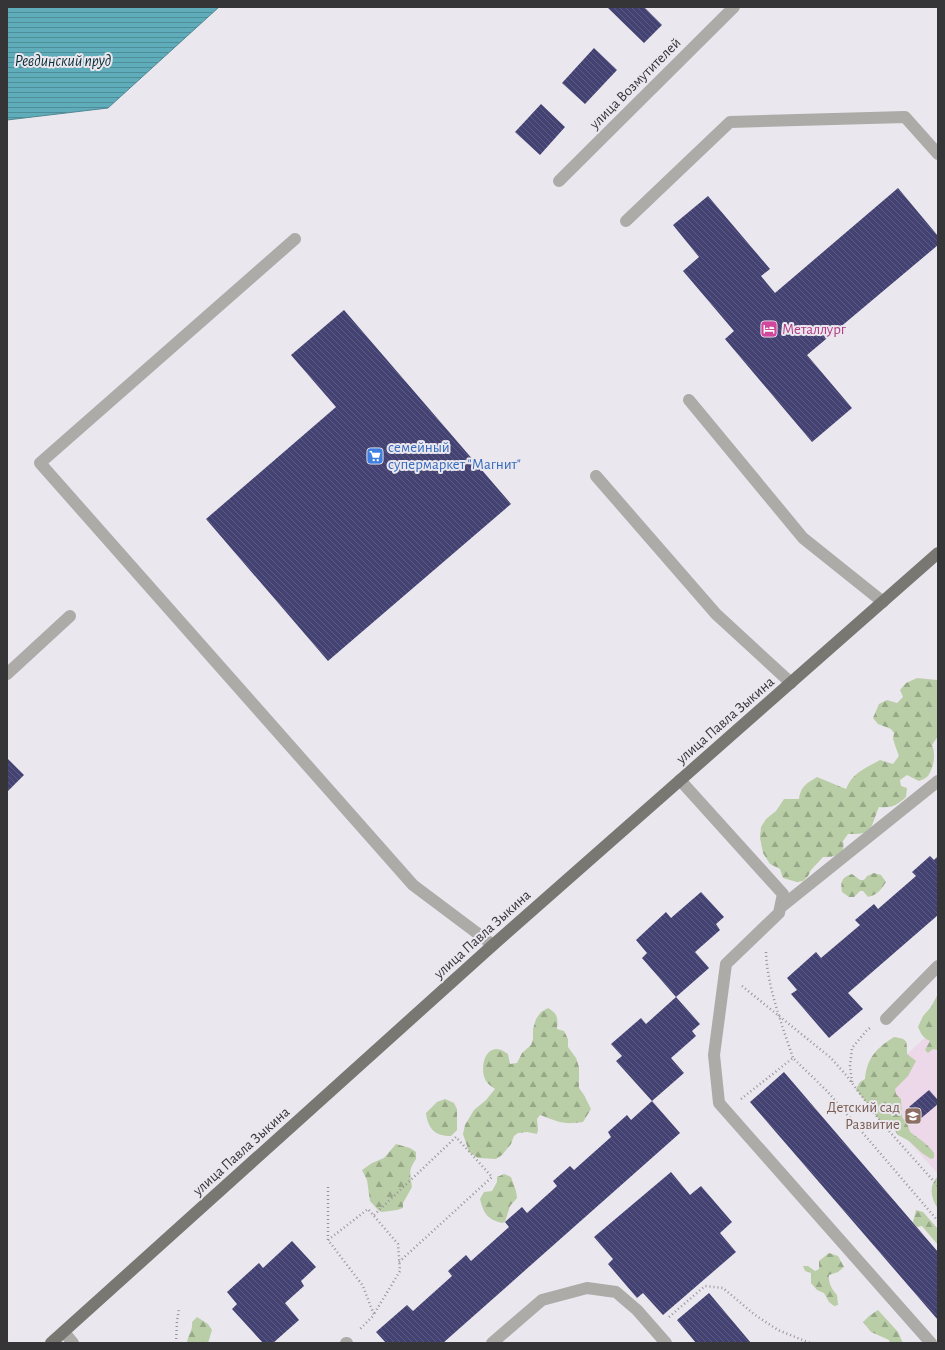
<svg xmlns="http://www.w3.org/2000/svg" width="945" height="1350" font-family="'Alegreya Sans',sans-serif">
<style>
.education{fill:#ecd8e8}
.forest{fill:url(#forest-firs)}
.water{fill:url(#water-rules);stroke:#528893}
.building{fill:url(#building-back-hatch)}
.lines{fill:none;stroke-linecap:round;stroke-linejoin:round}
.path{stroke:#979499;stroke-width:2.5;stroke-dasharray:1 3;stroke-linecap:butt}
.minor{stroke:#acaba8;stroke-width:12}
.major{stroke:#797772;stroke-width:12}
.labels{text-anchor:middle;stroke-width:4;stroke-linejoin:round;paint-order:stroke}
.street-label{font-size:15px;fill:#353437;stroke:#ebe7ee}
.hotel-label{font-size:15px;fill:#b23c85;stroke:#ebe7ee;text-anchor:start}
.shop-label{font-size:15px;fill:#366cbe;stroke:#ebe7ee;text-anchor:start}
.education-label{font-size:15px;fill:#785e54;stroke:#ebe7ee;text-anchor:end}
.water-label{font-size:16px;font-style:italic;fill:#082f36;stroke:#ebe7ee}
</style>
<defs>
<pattern id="forest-firs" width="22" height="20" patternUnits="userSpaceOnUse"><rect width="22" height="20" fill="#b9cea6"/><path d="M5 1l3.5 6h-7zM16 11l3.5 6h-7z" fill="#97a888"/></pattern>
<pattern id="water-rules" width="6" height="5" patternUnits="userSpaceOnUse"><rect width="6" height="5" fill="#5facba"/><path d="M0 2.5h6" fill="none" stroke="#4f8d98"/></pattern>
<pattern id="building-back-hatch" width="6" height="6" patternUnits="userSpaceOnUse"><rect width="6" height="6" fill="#434272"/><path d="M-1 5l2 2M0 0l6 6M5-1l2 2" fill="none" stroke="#5c5c82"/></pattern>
</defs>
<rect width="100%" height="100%" fill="#ebe7ee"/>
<!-- education -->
<path class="education" d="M 938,1026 L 938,1174 L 865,1092 Z"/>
<!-- forest -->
<path class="forest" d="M 917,678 L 937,680 L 938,678 L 938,736 L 932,745 C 936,754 934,767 928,776 C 926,778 922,780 919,781 L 907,775 L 900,780 L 901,786 L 907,788 L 906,797 C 896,806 892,808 879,807 C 870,828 874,835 848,834 L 843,841 C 846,856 834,857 823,857 L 811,870 L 808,876 L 803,881 L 797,882 L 783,878 L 780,869 L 770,864 L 763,853 L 760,838 L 761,827 L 766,819 L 776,811 L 784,799 L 799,799 C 801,786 806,784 817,777 L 846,789 C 852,773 866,768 880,760 L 893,764 L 899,756 L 896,748 L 893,739 L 894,733 L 891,729 L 878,724 L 873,718 L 879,704 L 887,700 L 897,703 L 903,697 L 900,690 L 906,683 Z
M 874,873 L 881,875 L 886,882 C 881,890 877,895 868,897 L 863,891 L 860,891 L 854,897 L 849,897 L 842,892 C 840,882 842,877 852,874 L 860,880 L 864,880 L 867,876 Z
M 938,994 L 938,1050 L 933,1049 L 928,1053 L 925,1050 L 930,1041 C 923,1038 921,1034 918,1027 L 923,1016 L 931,1007 Z
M 548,1008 C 558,1014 558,1018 557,1029 L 564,1031 L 568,1039 L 568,1047 L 576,1058 L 579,1067 L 579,1088 L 584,1095 L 591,1109 L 583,1122 C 563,1125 559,1122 540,1115 L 537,1119 L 538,1130 L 537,1134 L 527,1132 L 518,1133 L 514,1136 L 511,1144 L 502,1155 L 496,1159 L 478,1158 L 469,1152 L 463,1134 L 465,1125 L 474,1110 L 486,1100 L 495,1089 C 492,1087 488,1084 486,1081 C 480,1071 483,1050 496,1049 C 501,1049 505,1052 508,1054 L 510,1064 L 517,1063 L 522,1053 L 531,1045 L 533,1039 L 533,1029 L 536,1019 L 541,1012 Z
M 894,1037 C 908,1039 907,1041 907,1054 L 916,1061 L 908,1076 L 895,1089 L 896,1094 L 901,1099 L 902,1117 L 908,1126 L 910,1132 C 919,1139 928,1144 934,1153 L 934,1158 L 931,1159 L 922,1153 L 909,1141 L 898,1135 L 893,1128 L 881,1122 L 856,1089 L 860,1082 L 865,1079 C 867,1057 877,1048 894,1037 Z
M 445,1099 L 454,1103 L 457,1109 L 457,1130 L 451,1136 C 435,1136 428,1129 426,1113 L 437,1102 Z
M 396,1144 L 410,1148 L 416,1152 L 416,1159 C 408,1171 410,1173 412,1187 L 403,1203 L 403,1208 L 397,1210 L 382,1212 L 379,1211 L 370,1201 L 367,1180 L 362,1170 L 372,1163 L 384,1158 Z
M 504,1174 L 511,1177 L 516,1191 L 517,1198 L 510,1206 L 505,1222 L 502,1223 C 487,1219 484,1214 480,1199 L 484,1192 L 492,1191 L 497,1182 L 497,1177 Z
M 938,1176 L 938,1209 C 931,1198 928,1186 938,1176 Z
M 916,1210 L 923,1212 L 938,1229 L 938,1245 L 922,1226 L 917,1227 L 913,1222 Z
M 829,1253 L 838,1256 L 844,1267 L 838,1272 L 829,1275 C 828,1283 832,1289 837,1295 L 838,1305 L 834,1306 L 829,1302 L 824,1293 L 817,1290 L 811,1283 L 811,1273 L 805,1271 L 803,1266 L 808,1266 L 815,1271 L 819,1269 L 819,1261 Z
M 878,1310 L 898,1332 L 903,1343 L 890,1343 L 889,1340 L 871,1332 L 863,1322 L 869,1316 Z
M 197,1317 L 208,1324 L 212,1330 L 208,1343 L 187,1343 C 188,1334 193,1331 192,1322 Z"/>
<!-- water -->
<path class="water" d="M 7,7 L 219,7 L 108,108 L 7,120 Z"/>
<!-- building -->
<path class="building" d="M 609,7 L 644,7 L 662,25 L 644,43 L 608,8 Z
M 594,48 L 617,70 L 585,104 L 562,83 Z
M 541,104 L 565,127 L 540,155 L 515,132 Z
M 898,188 L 938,236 L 938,245 L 807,355 L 852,408 L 812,442 L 725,339 L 734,331 L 683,271 L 699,257 L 673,225 L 708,196 L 770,269 L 761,276 L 775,293 Z
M 344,310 L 511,504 L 328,661 L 206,519 L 336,407 L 291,355 Z
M 7,758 L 24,775 L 7,792 Z
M 930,856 L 934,860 L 938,856 L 938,915 L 848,993 L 863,1009 L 829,1038 L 791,994 L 797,990 L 787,978 L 816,952 L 821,958 L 860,925 L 855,920 L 874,904 L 878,909 L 916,876 L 912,872 Z
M 701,892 L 724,917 L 716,924 L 720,930 L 695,952 L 709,968 L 676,997 L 642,958 L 647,953 L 636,940 L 666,912 L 671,918 Z
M 676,997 L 700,1024 L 692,1031 L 696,1036 L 671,1058 L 684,1073 L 652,1101 L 680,1133 L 443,1343 L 386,1343 L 376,1332 L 407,1305 L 413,1311 L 452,1276 L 448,1271 L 466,1255 L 471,1261 L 509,1227 L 505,1222 L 522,1207 L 527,1213 L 557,1186 L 553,1181 L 570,1166 L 574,1170 L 611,1137 L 608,1132 L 627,1115 L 631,1120 L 652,1101 L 616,1061 L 622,1056 L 611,1044 L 641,1018 L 646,1024 Z
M 784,1072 L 938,1252 L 938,1320 L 750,1102 Z
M 929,1090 L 938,1100 L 938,1104 L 919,1120 L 909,1107 Z
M 671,1172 L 690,1195 L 701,1186 L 732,1222 L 720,1233 L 736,1252 L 663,1315 L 643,1293 L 637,1298 L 608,1264 L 613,1259 L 594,1237 Z
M 292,1241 L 316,1267 L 301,1281 L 304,1286 L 285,1303 L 299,1320 L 273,1343 L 263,1343 L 232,1309 L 237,1304 L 227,1292 L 259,1263 L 263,1268 Z
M 709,1293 L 751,1343 L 696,1343 L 677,1320 Z"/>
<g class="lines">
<!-- path -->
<path class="path" d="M 766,952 C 767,986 782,1025 793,1058
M 742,986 L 831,1058 L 846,1075 L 881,1122 L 938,1186
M 852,1082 L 850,1066 L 852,1048 L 867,1030 L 870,1028
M 741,1099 L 793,1058 L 827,1091 L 938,1221
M 328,1187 L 328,1240 L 363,1286 L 374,1315 L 360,1329
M 374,1215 L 456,1137 L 492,1177 L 399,1262
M 328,1240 L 368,1209 L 398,1244 L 400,1271 L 374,1314
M 669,1317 L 705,1286 L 723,1288 L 755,1315 L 778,1330 L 810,1343
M 176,1343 L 177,1321 L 179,1309"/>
<!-- minor -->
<path class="minor" d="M 559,181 L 734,7
M 626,221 L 730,122 L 905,117 L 938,154
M 295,239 L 40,463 L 413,885 L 493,945
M 689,400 L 803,538 L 883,602
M 596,476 L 716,614 L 791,683
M 7,674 L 70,616
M 680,780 L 783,894 L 779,913 L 726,964 L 714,1055 L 719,1103 L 931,1343
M 781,907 L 938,781
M 886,1019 L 938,966
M 64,1332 L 73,1343
M 346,1343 L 347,1343
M 492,1343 L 542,1300 L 587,1288 L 616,1292 L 637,1310 L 666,1343"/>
<!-- major -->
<path class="major" d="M 51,1343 L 493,945 L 938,553"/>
</g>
<!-- icons -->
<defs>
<g id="hotel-square" transform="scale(0.9)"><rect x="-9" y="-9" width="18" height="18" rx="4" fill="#d1479c" stroke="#ebe7ee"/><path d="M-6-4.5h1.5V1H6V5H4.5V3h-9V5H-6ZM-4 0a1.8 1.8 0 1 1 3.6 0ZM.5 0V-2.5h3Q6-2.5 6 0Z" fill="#fff"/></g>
<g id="supermarket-square" transform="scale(0.9)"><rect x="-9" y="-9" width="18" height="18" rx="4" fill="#3f7fe0" stroke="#ebe7ee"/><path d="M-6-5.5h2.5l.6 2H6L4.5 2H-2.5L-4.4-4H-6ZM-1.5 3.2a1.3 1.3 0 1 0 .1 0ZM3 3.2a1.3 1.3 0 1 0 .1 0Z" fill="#fff"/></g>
<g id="school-square" transform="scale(0.9)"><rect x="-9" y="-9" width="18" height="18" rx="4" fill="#8d6e63" stroke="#ebe7ee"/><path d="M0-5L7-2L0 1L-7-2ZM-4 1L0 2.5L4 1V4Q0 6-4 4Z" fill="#fff"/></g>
</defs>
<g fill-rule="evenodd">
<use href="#hotel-square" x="769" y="329"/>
<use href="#supermarket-square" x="375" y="456"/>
<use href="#school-square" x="913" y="1116"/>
</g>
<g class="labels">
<!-- street labels -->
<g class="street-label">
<text transform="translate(635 83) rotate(-45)" y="5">улица Возмутителей</text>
<text transform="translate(725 720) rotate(-41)" y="5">улица Павла Зыкина</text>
<text transform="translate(482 934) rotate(-42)" y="5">улица Павла Зыкина</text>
<text transform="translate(241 1151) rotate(-42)" y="5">улица Павла Зыкина</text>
</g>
<!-- hotel labels -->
<g class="hotel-label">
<text x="782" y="334">Металлург</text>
</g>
<!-- shop labels -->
<g class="shop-label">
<text x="388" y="452">семейный<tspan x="388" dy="17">супермаркет "Магнит"</tspan></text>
</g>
<!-- education labels -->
<g class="education-label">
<text x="900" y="1112">Детский сад<tspan x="900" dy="17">Развитие</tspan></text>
</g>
<!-- water labels -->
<g class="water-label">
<text x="63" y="66">Ревдинский пруд</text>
</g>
</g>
<!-- border -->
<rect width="945" height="1350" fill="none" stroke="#353437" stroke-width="16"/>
</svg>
